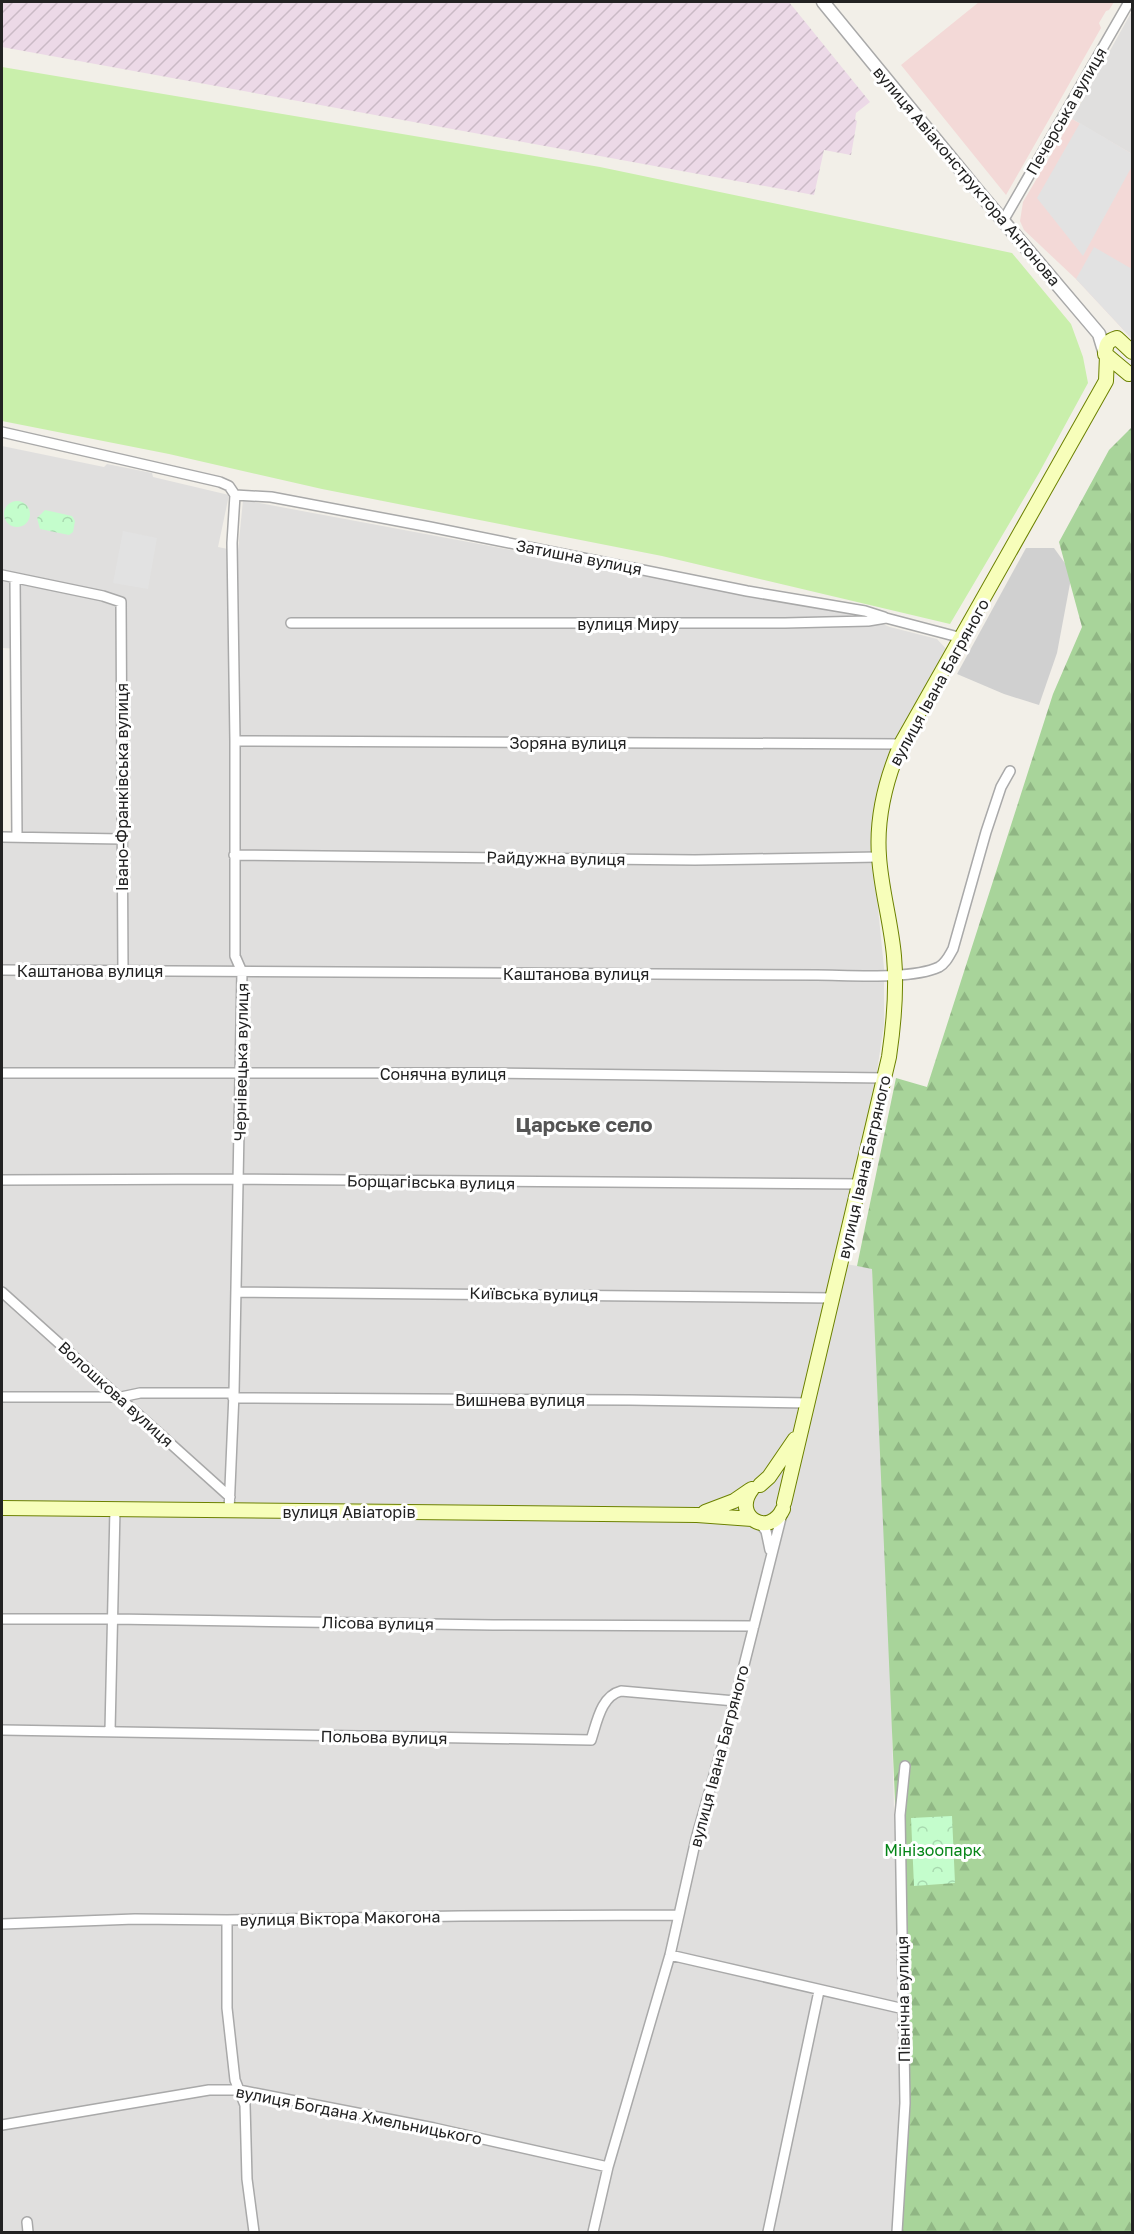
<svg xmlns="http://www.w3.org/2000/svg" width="1134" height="2234" font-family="'Golos Text',sans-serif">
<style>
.residential{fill:#e0dfde}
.commercial{fill:#f3d9d7}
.industrial{fill:url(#industrial-furrows)}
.religious{fill:#d0d0d0}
.grass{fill:#c9efab}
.forest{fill:url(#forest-firs)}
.park{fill:url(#park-crowns)}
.parking{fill:#e2e2e2}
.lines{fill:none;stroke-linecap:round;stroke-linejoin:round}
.minor-casing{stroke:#a9a9a9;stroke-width:12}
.tertiary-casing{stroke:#a9a9a9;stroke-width:15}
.secondary-casing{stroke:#6c8100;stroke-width:16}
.minor{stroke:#fff;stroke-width:9}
.tertiary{stroke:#fff;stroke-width:12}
.secondary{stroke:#f7feba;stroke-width:14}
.labels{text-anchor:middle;stroke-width:6;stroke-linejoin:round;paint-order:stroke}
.street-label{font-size:16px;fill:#222;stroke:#fff}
.park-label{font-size:16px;fill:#058517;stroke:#fff}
.quarter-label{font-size:20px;font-weight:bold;fill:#555;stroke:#fff}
</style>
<defs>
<pattern id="industrial-furrows" width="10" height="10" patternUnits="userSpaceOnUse" patternTransform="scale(1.5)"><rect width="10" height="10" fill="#ecd9e7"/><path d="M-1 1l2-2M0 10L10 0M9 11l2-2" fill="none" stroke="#cabac6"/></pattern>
<pattern id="forest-firs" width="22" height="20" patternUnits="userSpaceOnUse" patternTransform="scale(1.5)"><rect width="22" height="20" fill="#a8d49a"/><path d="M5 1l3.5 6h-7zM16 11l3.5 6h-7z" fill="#90b684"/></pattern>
<pattern id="park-crowns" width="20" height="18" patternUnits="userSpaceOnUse" patternTransform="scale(1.5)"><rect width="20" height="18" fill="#c4fdcc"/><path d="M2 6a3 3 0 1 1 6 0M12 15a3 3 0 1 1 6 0" fill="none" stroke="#a8d9af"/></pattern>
</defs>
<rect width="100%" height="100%" fill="#f2efe8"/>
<!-- residential -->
<path class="residential" d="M 1132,11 L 1132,154 L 1072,119 Z
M 2,446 L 104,467 L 107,464 L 152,473 L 153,477 L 229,495 L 218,547 L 238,551 L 243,500 L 861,615 L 890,627 L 937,639 L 949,652 L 885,771 L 874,813 L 874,868 L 884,968 L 884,1024 L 874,1092 L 837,1263 L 872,1268 L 890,1639 L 901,2112 L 893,2232 L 2,2232 L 2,843 L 21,842 L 22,828 L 20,649 L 2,648 Z"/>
<!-- commercial -->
<path class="commercial" d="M 979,2 L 1114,2 L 1109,10 L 1106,11 L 1099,23 L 1101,28 L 1006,195 L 901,65 Z
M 1072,119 L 1132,154 L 1132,339 L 1076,279 L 1024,230 L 1020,221 L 1023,202 Z"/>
<!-- industrial -->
<path class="industrial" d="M 2,2 L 789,2 L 870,102 L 856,113 L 855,120 L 857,121 L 851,155 L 824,150 L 814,195 L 2,47 Z"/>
<!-- religious -->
<path class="religious" d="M 1026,548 L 1054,548 L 1072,573 L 1057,653 L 1039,705 L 1004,694 L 957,674 Z"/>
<!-- grass -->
<path class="grass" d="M 2,67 L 600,167 L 1012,253 L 1071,324 L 1083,357 L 1088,383 L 1039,473 L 950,624 L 662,556 L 322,489 L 169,454 L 2,421 Z"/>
<!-- forest -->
<path class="forest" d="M 1132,427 L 1132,2232 L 897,2232 L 904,2009 L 872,1269 L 857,1266 L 896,1078 L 927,1087 L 1053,694 L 1082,627 L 1059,542 L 1109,450 Z"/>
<!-- park -->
<path class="park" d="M4 514a13 13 0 1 1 26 0a13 13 0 1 1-26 0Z
M 45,510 L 72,516 L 75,521 L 73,532 L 69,535 L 40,529 L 37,518 Z
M 952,1816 L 955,1883 L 914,1886 L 911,1818 Z"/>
<!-- parking -->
<path class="parking" d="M 1080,123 L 1132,154 L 1132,166 L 1083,256 L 1037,198 Z
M 1094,247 L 1132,269 L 1132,339 L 1076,279 Z
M 123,531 L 157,538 L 148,589 L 113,583 Z"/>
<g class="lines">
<!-- minor casing -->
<g class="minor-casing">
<path id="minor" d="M 1003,221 L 1129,2
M 2,432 L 220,482 L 229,486 L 235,495 L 232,543 L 235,741 L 235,956 L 242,972 L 234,1393 L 229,1511
M 235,495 L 271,497 L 430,527 L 747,591 L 865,611 L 884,617
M 2,575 L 103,596 L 121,602 L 123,971
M 15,578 L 17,837
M 291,623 L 785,623 L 868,621 L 886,618 L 962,638
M 235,741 L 901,744
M 2,837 L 122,839
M 234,855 L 695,860 L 879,857
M 2,970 L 817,975 C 849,975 911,980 939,967 C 946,963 949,956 953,949 L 986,832 L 1001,787 L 1010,771
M 2,1073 L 483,1073 L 885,1078
M 2,1180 L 238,1179 L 861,1184
M 2,1292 L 230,1497
M 236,1292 L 832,1298
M 2,1397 L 121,1397 L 140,1393 L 234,1393
M 233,1398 L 630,1400 L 807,1403
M 759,1522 L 766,1531 L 770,1550
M 2,1619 L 113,1619 L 493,1625 L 754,1626
M 2,1730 L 591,1740 C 597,1722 601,1696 621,1691 L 735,1701
M 110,1731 L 115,1509
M 227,1920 L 227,2008 L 235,2080 L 245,2105 L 247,2179 L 254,2232
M 2,1924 L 135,1919 L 227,1920 L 460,1916 L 678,1915
M 670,1955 L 904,2009
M 2,2125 L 209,2090 L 239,2090 L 434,2128 L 608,2167
M 27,2222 L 28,2232
M 593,2232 L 608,2167 L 670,1955 L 696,1839 L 735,1701 L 782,1514
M 768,2232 L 819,1991
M 897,2232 L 905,2103 L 900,1815 L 905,1766"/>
</g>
<!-- tertiary casing -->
<g class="tertiary-casing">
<path id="tertiary" d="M 823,2 L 982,196 L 1099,334 L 1105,354"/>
</g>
<!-- secondary casing -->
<g class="secondary-casing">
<path id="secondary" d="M 1129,374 L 1105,354 C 1106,344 1107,341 1117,338 L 1132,352
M 760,1485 L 769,1477 L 795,1439
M 752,1489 C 731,1516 769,1539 783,1509
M 784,1503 L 889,1057 C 894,1023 897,990 894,956 C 891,922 881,889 879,856 C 876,816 886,779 901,744 L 1106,381 L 1107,355
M 2,1508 L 697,1515 L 752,1519
M 705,1512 L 734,1501 L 750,1490"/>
</g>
<!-- minor -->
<use href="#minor" class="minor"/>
<!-- tertiary -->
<use href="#tertiary" class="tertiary"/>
<!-- secondary -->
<use href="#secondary" class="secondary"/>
</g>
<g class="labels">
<!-- street labels -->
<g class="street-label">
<text transform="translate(1066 111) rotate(-60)" y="6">Печерська вулиця</text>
<text transform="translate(967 176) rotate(50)" y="6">вулиця Авіаконструктора Антонова</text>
<text transform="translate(579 557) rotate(11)" y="6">Затишна вулиця</text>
<text x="628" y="630">вулиця Миру</text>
<text transform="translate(939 682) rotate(-61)" y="6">вулиця Івана Багряного</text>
<text x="568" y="749">Зоряна вулиця</text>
<text transform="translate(122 787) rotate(-90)" y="6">Івано-Франківська вулиця</text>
<text transform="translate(556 858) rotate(1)" y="6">Райдужна вулиця</text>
<text x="90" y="977">Каштанова вулиця</text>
<text x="576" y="980">Каштанова вулиця</text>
<text transform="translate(241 1062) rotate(-89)" y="6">Чернівецька вулиця</text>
<text x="443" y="1080">Сонячна вулиця</text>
<text transform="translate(864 1167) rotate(-77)" y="6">вулиця Івана Багряного</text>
<text transform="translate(431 1182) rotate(1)" y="6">Борщагівська вулиця</text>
<text transform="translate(534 1294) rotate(1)" y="6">Київська вулиця</text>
<text transform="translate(116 1394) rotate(42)" y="6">Волошкова вулиця</text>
<text x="520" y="1406">Вишнева вулиця</text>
<text x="349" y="1518">вулиця Авіаторів</text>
<text transform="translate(378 1623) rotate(1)" y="6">Лісова вулиця</text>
<text transform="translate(384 1737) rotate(1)" y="6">Польова вулиця</text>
<text transform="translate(719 1756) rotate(-75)" y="6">вулиця Івана Багряного</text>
<text transform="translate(340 1918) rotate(-1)" y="6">вулиця Віктора Макогона</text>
<text transform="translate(903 1999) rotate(-91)" y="6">Північна вулиця</text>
<text transform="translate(359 2115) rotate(11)" y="6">вулиця Богдана Хмельницького</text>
</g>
<!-- park labels -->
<g class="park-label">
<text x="933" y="1856">Мінізоопарк</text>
</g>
<!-- quarter labels -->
<g class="quarter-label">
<text x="584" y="1132">Царське село</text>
</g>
</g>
<!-- border -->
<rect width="1134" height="2234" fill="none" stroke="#222222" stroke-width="6"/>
</svg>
